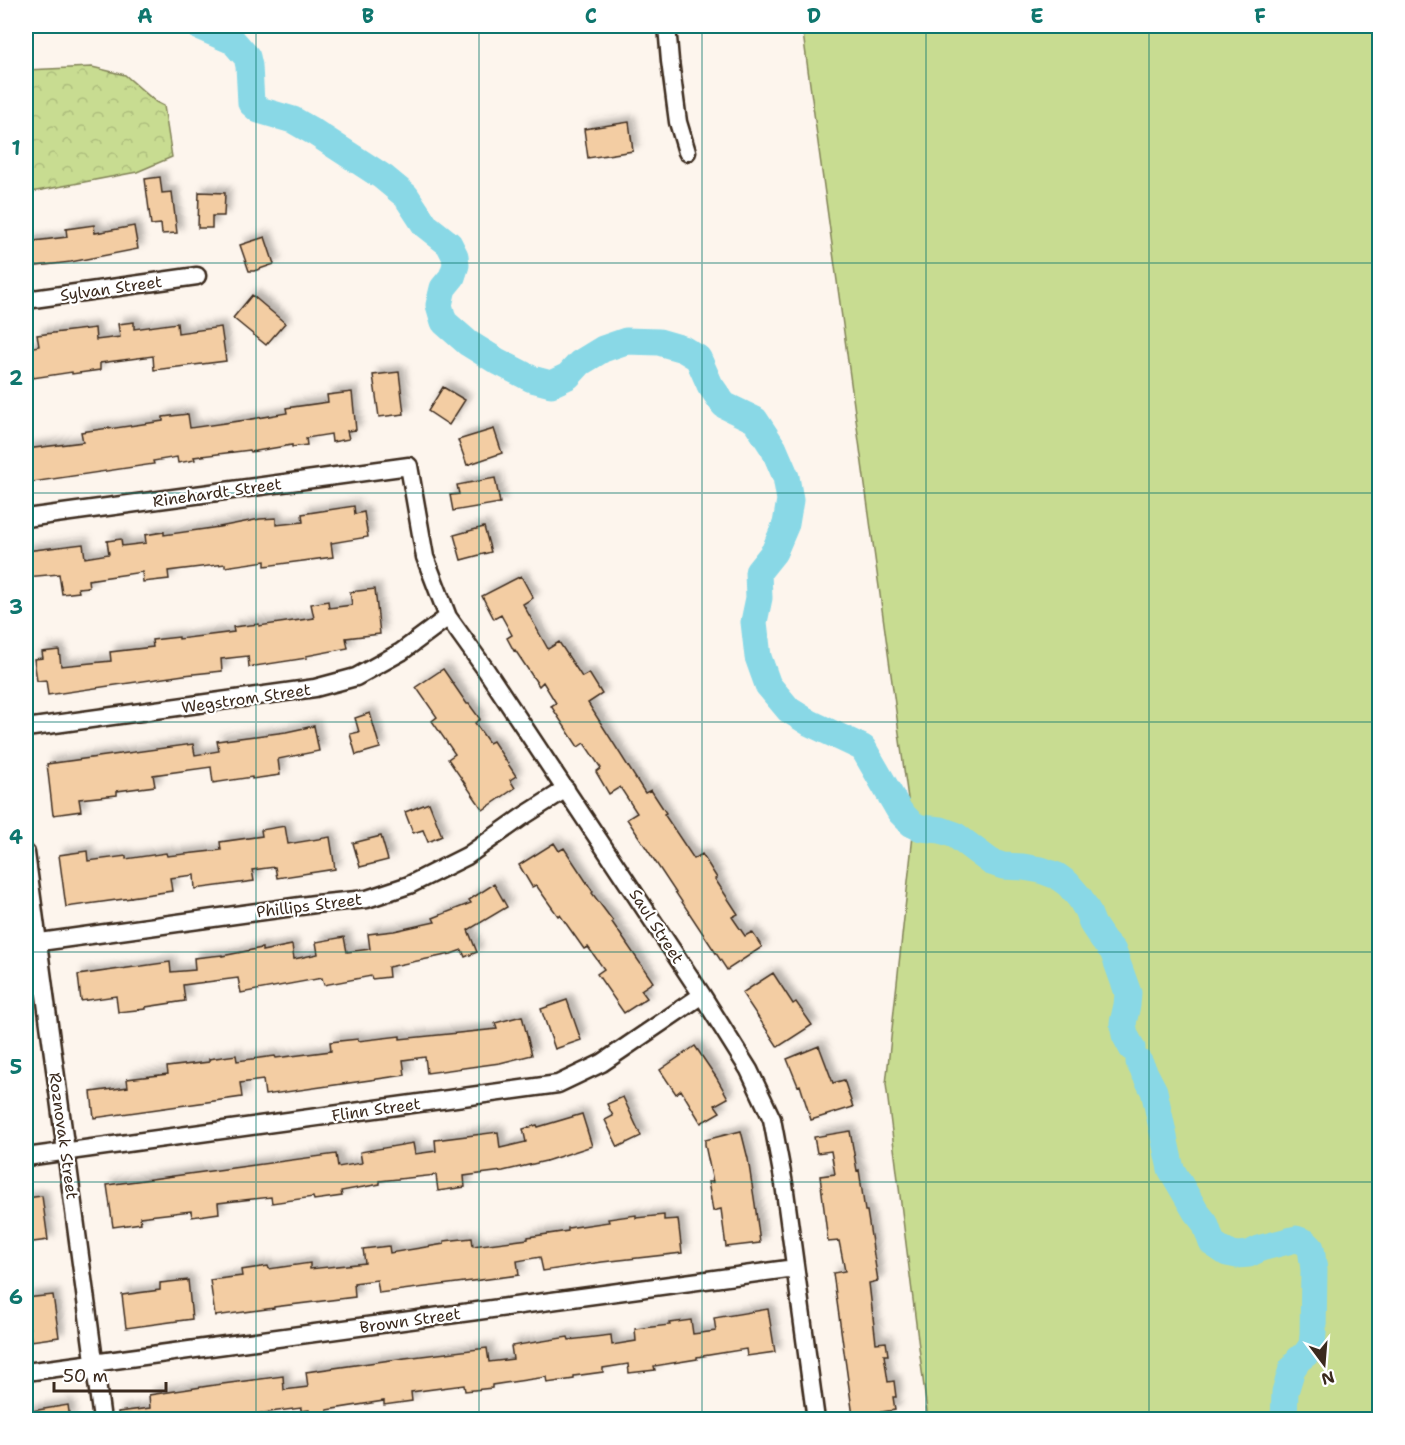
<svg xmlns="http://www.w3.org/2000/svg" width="1405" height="1445" font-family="'Shantell Sans',sans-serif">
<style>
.grass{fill:#c8dc91;stroke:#828358;stroke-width:1.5}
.park{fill:url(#park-crowns);stroke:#828358;stroke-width:1.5}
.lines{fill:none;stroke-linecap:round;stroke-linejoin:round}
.river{stroke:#89d8e6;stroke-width:27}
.building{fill:#f3cda3;stroke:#3b2a1e;stroke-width:1.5;filter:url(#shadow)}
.minor-casing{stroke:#3b2a1e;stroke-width:21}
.minor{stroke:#fff;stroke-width:16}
.grid{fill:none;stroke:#0f766e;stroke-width:1.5;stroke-opacity:0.55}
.labels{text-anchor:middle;stroke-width:4.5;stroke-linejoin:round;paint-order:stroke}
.street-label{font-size:16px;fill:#3b2a1e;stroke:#fff}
.neatline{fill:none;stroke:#0f766e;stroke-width:2}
.grid-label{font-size:20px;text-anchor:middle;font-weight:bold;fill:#0f766e}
</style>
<defs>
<pattern id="park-crowns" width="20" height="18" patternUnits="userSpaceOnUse" patternTransform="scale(1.5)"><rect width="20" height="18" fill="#c8dc91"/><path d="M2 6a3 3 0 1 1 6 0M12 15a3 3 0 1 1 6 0" fill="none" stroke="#adbd7d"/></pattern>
<filter id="shadow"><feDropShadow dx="5.5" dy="-5.5" stdDeviation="3" flood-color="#0004"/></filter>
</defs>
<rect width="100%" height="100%" fill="#fdf5ed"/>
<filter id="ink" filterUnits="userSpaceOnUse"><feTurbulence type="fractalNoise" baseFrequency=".0167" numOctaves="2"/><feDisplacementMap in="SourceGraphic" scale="12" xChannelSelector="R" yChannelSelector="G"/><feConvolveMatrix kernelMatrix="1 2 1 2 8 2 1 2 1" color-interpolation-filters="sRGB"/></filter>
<g filter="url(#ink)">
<!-- grass -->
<path class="grass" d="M 802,26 L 1379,26 L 1379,1419 L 928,1419 L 886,1084 L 913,835 Z"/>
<!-- park -->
<path class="park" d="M 92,67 L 125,75 L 156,102 L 164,106 L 172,157 L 137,172 L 26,193 L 26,70 Z"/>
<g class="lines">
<!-- river -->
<path class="river" d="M 198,26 L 233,41 L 247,57 L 249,66 L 251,103 L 259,110 L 293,120 L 314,132 L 383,177 L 406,196 L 425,225 L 449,244 L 455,256 L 456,265 L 452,277 L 443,288 L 439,305 L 444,322 L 468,343 L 497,361 L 532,379 L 551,384 L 568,376 L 580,363 L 603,349 L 626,341 L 659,342 L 683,349 L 698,358 L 710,385 L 724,405 L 755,420 L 774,449 L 786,477 L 790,500 L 786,524 L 774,552 L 758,572 L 759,598 L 754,622 L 758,657 L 768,685 L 789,710 L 810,723 L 863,748 L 900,812 L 912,824 L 921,828 L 941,830 L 955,835 L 991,862 L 1003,866 L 1023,867 L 1041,870 L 1057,876 L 1068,884 L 1080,898 L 1087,910 L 1093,925 L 1103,940 L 1113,951 L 1128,993 L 1127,1005 L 1123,1023 L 1125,1035 L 1132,1048
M 1139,1062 L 1154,1091 L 1171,1169 L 1196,1212 L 1205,1223 L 1212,1243 L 1227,1253 L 1237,1255 L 1249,1254 L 1261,1248 L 1296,1239 L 1305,1242 L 1311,1248 L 1314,1270 L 1313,1334 L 1312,1345 L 1306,1354 L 1299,1359 L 1292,1369 L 1285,1392 L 1284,1420"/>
</g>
<!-- building -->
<path class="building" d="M 629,122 L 633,151 L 588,158 L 584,129 Z
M 160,177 L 162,193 L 172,192 L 177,233 L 162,234 L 161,224 L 151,225 L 145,179 Z
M 199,192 L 225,193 L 224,216 L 212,216 L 212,228 L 198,228 Z
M 94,225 L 95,233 L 134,226 L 138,249 L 71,262 L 29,267 L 26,242 L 67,237 L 66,229 Z
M 265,237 L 274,264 L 254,271 L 249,271 L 240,245 Z
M 252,295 L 285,323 L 266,345 L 233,318 Z
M 134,322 L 134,329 L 177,323 L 178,333 L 221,327 L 226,361 L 154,370 L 153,356 L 100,363 L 100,370 L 72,374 L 72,372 L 33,378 L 28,348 L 39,346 L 37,335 L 95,328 L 96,340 L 120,337 L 118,324 Z
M 399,372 L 404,414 L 379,417 L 373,375 Z
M 443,387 L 465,400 L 449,425 L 428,411 Z
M 352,392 L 356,430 L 347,431 L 349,439 L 332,442 L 331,434 L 306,438 L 307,445 L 292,447 L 292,445 L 251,452 L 250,450 L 194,457 L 195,460 L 178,463 L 177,457 L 153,461 L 154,464 L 26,483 L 26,449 L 83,442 L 81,432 L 109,428 L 109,429 L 163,421 L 163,417 L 188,414 L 190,428 L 246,420 L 287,413 L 286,408 L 328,402 L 327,395 Z
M 494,429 L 502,453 L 467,465 L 458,440 Z
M 495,478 L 500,503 L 453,511 L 450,495 L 459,494 L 457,485 Z
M 354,506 L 355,514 L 364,512 L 368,537 L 331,543 L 333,557 L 265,566 L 265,561 L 225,567 L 225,564 L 168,571 L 169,579 L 143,582 L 142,572 L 88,580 L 89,587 L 78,588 L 79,592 L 62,594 L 59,574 L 26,577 L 26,551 L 83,544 L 85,558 L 109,554 L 107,541 L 121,539 L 122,546 L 146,543 L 145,535 L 164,532 L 164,535 L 219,527 L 260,519 L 276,518 L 276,525 L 303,522 L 302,514 Z
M 484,527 L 491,552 L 461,560 L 454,535 Z
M 521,576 L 533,598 L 523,604 L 548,649 L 559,642 L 582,677 L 589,673 L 602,694 L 588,703 L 645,793 L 651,790 L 666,813 L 664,814 L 694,859 L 702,854 L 717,878 L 715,879 L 738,914 L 732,917 L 745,936 L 752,932 L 762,947 L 727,970 L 627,819 L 637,813 L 620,787 L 609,794 L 596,772 L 601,768 L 584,743 L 578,747 L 551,706 L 556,703 L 543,682 L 539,686 L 515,650 L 514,651 L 507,638 L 512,635 L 501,615 L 494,619 L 482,596 Z
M 375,589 L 380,634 L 346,638 L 348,648 L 306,656 L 307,658 L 249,667 L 248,656 L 221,659 L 222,671 L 184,675 L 48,695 L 46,680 L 37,681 L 34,659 L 43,658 L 42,652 L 59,650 L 61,666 L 111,661 L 110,652 L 153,647 L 152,640 L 179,637 L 179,639 L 234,632 L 233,627 L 259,624 L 259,626 L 314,618 L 311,604 L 328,601 L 329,608 L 352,605 L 350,592 Z
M 443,669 L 467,704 L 469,704 L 480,719 L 475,723 L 489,743 L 493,741 L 516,776 L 510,780 L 515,788 L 483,810 L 448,759 L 455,754 L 432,721 L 437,717 L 416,687 Z
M 370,713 L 380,748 L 356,755 L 350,734 L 359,732 L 355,718 Z
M 314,726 L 319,751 L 278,759 L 280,775 L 252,779 L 252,777 L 213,783 L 211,767 L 153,775 L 155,786 L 117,791 L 117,795 L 79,799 L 81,811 L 53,815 L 47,764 L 193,744 L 195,755 L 219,751 L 217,741 L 286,732 Z
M 429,803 L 442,836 L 428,842 L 423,830 L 413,833 L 405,812 Z
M 285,826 L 288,844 L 330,837 L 335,869 L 277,878 L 275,867 L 252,870 L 254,881 L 195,889 L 194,875 L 170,878 L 172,891 L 131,897 L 131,898 L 66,907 L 59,855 L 87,851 L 88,861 L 126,856 L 126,859 L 166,853 L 167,856 L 221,850 L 220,842 L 262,836 L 261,830 Z
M 381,836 L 388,860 L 360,867 L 353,843 Z
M 554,843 L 559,851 L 564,848 L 593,892 L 592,893 L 613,921 L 612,922 L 653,982 L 641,990 L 647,998 L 624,1013 L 597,974 L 604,969 L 588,947 L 584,949 L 560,915 L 558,916 L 536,885 L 532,887 L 519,865 Z
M 494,884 L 507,907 L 468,930 L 477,952 L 465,957 L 462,950 L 451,954 L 388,967 L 389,977 L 372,979 L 371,976 L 324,985 L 322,978 L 241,993 L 238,978 L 183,985 L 185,1001 L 146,1007 L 146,1009 L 118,1012 L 116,996 L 81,1001 L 78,975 L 170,962 L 171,972 L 195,970 L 194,958 L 222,955 L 222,956 L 262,948 L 262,951 L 292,945 L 294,959 L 318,954 L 316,942 L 344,937 L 347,952 L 370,949 L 368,934 L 394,931 L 435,922 L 433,918 L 471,903 L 469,900 Z
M 773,973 L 793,1004 L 796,1002 L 812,1025 L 778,1047 L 742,993 Z
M 567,1000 L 581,1040 L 555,1049 L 541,1009 Z
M 522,1016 L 532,1055 L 500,1063 L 427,1073 L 425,1057 L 403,1060 L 405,1075 L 265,1095 L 263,1080 L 240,1083 L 242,1097 L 94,1118 L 91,1092 L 128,1087 L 127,1079 L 168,1074 L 167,1067 L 209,1062 L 209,1059 L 236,1055 L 237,1061 L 275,1056 L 276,1058 L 331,1051 L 330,1042 L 358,1039 L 358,1041 L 400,1036 L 400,1039 L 497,1029 L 495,1023 Z
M 695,1046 L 716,1077 L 728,1098 L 715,1105 L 720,1112 L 701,1123 L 681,1090 L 676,1094 L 660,1070 Z
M 819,1046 L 833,1083 L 844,1080 L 853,1107 L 811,1120 L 800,1085 L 798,1086 L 787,1059 Z
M 623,1097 L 641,1136 L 618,1147 L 605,1120 L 613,1116 L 607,1104 Z
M 582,1114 L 592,1146 L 546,1161 L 503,1171 L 464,1176 L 465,1187 L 438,1191 L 436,1175 L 380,1181 L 380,1184 L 341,1191 L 342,1196 L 314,1200 L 313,1197 L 272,1203 L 271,1197 L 218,1203 L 219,1213 L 192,1217 L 191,1211 L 140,1217 L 141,1223 L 113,1227 L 107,1185 L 336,1154 L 338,1167 L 362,1163 L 360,1152 L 413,1143 L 415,1154 L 436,1151 L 435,1140 L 498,1132 L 500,1148 L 526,1142 L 523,1129 L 537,1125 L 538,1127 Z
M 741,1131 L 748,1159 L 755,1204 L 760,1243 L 726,1247 L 721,1209 L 713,1211 L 708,1182 L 713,1182 L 705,1145 L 705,1140 Z
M 850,1131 L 857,1171 L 859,1170 L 865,1211 L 867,1211 L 878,1281 L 869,1283 L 876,1343 L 886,1342 L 888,1355 L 884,1355 L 888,1382 L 894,1381 L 896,1397 L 893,1397 L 895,1410 L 853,1416 L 833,1273 L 845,1271 L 839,1241 L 828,1242 L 820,1176 L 835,1174 L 831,1151 L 817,1153 L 814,1137 Z
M 42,1196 L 48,1240 L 26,1243 L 26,1198 Z
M 636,1215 L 636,1218 L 664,1215 L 664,1220 L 678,1219 L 682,1253 L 602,1262 L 543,1271 L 540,1257 L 517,1261 L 519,1275 L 379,1293 L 377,1280 L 354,1283 L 355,1297 L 274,1307 L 274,1308 L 215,1316 L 210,1280 L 242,1276 L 241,1270 L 268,1266 L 269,1269 L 310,1263 L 310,1269 L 365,1263 L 363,1249 L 389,1246 L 390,1253 L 444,1244 L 444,1241 L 472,1238 L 473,1246 L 528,1239 L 528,1237 L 568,1231 L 568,1228 L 609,1222 L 608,1219 Z
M 188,1280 L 192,1319 L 126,1328 L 122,1295 L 160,1290 L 160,1283 Z
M 53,1295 L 59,1337 L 31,1341 L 26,1298 Z
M 768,1309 L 775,1352 L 747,1356 L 746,1349 L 697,1357 L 697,1359 L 654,1366 L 655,1370 L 629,1373 L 628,1364 L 603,1368 L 603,1372 L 574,1376 L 574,1379 L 547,1383 L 546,1377 L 492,1385 L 492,1388 L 465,1391 L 464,1385 L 411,1392 L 412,1401 L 384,1405 L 384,1401 L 327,1410 L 327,1414 L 310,1416 L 309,1410 L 301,1411 L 301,1408 L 247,1415 L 248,1419 L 118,1419 L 118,1412 L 150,1408 L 149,1395 L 215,1385 L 283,1376 L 284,1390 L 308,1387 L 306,1372 L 405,1358 L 487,1348 L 489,1362 L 513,1359 L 511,1346 L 568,1337 L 569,1340 L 611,1335 L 612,1345 L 636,1341 L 635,1329 L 670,1325 L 669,1323 L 691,1320 L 693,1334 L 716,1331 L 714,1318 Z
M 68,1405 L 70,1419 L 26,1419 L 26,1412 Z"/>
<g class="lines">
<!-- minor casing -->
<g class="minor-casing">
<path id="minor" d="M 667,26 L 670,61 L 678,122 L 687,152
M 26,300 L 197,276
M 26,518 L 409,466 L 425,557 L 448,617 L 486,670 L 702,995 L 749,1070 L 772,1119 L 784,1184 L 816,1420
M 26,728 L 315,688 L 356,677 L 401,652 L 448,617
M 26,853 L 102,1420
M 26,944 L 315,904 L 367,899 L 409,885 L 467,856 L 522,817 L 566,789
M 26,1157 L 558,1084 L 602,1063 L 702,995
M 26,1372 L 795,1268"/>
</g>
<!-- minor -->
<use href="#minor" class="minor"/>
</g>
</g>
<!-- grid -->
<path class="grid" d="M 256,26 L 256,1420M 479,26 L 479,1420M 702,26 L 702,1420M 926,26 L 926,1420M 1149,26 L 1149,1420M 26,263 L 1380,263M 26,493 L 1380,493M 26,722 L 1380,722M 26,952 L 1380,952M 26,1182 L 1380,1182"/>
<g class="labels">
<!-- street labels -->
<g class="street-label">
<text transform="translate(111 288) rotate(-8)" y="6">Sylvan Street</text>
<text transform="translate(217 492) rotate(-8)" y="6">Rinehardt Street</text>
<text transform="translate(246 698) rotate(-8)" y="6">Wegstrom Street</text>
<text transform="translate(309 905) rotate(-7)" y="6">Phillips Street</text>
<text transform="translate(657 926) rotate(57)" y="6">Saul Street</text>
<text transform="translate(376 1109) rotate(-8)" y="6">Flinn Street</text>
<text transform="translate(64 1136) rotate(82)" y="6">Roznovak Street</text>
<text transform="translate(410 1320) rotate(-8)" y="6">Brown Street</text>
</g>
</g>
<!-- margin -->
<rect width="1405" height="1445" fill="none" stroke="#fff" stroke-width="66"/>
<!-- north arrow -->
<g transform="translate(1324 1364) rotate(164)" stroke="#ffffff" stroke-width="4.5" paint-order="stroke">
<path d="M0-4.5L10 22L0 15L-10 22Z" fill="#3b2a1e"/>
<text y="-9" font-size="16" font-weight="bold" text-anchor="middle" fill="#3b2a1e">N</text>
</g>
<!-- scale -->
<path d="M54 1382v9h112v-9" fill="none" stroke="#3b2a1e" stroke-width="3"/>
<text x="63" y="1382" font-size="18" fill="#3b2a1e" stroke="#ffffff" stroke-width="4.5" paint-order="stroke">50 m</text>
<rect x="33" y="33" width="1339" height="1379" class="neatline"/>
<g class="grid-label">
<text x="145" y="23">A</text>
<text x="368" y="23">B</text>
<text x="591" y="23">C</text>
<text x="814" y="23">D</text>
<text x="1037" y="23">E</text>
<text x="1260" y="23">F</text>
<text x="16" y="155">1</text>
<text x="16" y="385">2</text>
<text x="16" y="614">3</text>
<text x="16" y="844">4</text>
<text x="16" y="1074">5</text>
<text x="16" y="1304">6</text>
</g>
</svg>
